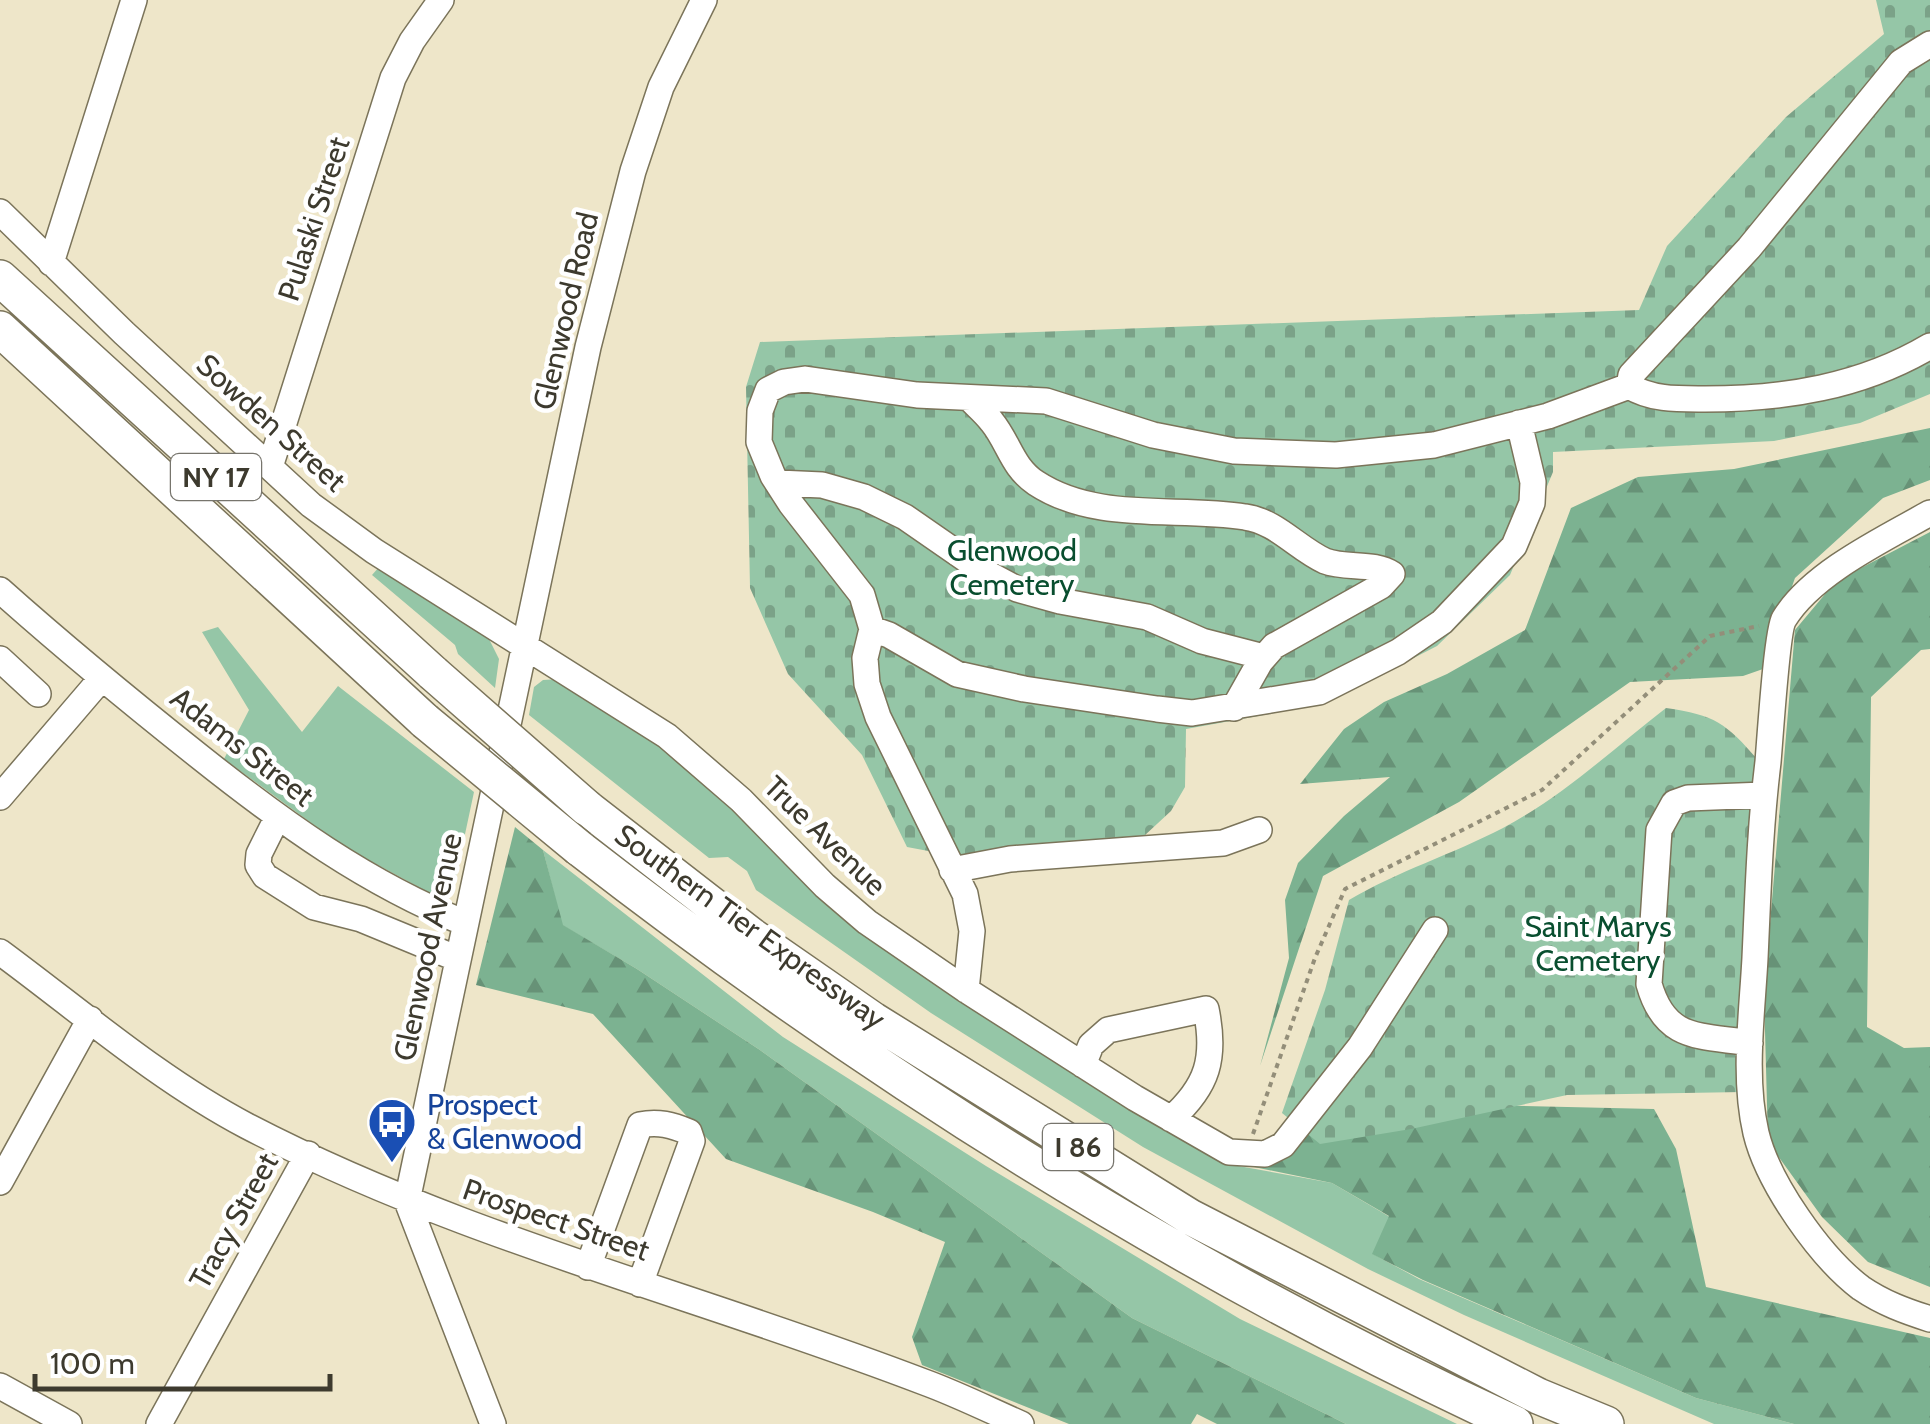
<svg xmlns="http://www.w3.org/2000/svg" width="1930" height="1424" font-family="Cabin,sans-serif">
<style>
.grass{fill:#95c6a7}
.forest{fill:url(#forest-firs)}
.cemetery{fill:url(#cemetery-stones)}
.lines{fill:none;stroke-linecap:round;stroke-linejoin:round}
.minor-casing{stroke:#7b745a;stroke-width:28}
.highway-casing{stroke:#7b745a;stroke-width:38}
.path{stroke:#938e79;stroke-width:4;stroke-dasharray:5 5;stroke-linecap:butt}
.minor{stroke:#fff;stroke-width:25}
.highway{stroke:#fff;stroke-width:35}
.highway-bridge-casing{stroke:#7b745a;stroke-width:38;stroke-linecap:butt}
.highway-bridge{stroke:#fff;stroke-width:35}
.labels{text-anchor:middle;stroke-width:9;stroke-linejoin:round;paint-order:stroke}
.shield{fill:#fff;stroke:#77756d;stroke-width:2.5}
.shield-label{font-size:28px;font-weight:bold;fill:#3d3a2e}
.street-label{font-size:30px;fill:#3d3a2e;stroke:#fff}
.park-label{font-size:30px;fill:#094e2f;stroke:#fff}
.transit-label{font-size:30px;fill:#164399;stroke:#fff;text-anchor:start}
</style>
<defs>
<pattern id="forest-firs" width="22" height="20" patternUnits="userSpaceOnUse" patternTransform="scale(2.5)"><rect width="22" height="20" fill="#7cb291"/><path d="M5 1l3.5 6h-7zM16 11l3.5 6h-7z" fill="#679277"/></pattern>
<pattern id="cemetery-stones" width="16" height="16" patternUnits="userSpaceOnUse" patternTransform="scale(2.5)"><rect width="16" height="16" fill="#95c6a7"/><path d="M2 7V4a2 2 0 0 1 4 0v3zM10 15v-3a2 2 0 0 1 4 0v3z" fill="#7ba288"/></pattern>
</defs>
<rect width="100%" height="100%" fill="#eee6c9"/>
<!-- grass -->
<path class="grass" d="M 380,566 L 487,635 L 499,659 L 495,688 L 458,654 L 455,645 L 372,575 Z
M 218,627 L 302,732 L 338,686 L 474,792 L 452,895 L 435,896 L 341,845 L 224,759 L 249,710 L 202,632 Z
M 559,679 L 677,754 L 981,1011 L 1233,1165 L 1332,1183 L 1390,1217 L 1373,1254 L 1419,1279 L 1696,1398 L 1794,1424 L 1714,1424 L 1464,1315 L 1368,1269 L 1143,1147 L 931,1013 L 756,890 L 747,871 L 728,857 L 709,858 L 529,715 L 534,687 L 543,680 Z
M 543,850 L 783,1037 L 986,1166 L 1240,1319 L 1457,1424 L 1346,1424 L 1132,1318 L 760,1050 L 637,969 L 562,925 Z"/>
<!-- forest -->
<path class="forest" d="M 1930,428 L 1930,480 L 1883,498 L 1795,578 L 1763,669 L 1743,676 L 1630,682 L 1459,802 L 1323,876 L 1260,1066 L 1289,958 L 1285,900 L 1298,863 L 1344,816 L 1390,777 L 1300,784 L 1344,729 L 1384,702 L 1447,674 L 1525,630 L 1571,508 L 1638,477 L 1734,469 Z
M 1930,532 L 1930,649 L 1921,650 L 1871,697 L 1867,1027 L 1904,1048 L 1930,1047 L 1930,1287 L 1868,1262 L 1822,1217 L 1768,1142 L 1764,994 L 1795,630 L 1836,581 Z
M 515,827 L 543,850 L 563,925 L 637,969 L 760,1050 L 1132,1318 L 1346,1424 L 1217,1424 L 1197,1414 L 1191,1424 L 1069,1424 L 922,1365 L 912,1337 L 945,1242 L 873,1212 L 726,1159 L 593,1014 L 476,985 Z
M 1482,1105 L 1654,1109 L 1676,1149 L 1706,1287 L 1930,1338 L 1930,1424 L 1794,1424 L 1696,1398 L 1423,1280 L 1372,1254 L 1389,1216 L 1332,1183 L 1254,1167 L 1284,1152 L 1322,1120 Z"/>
<!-- cemetery -->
<path class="cemetery" d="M 1876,0 L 1930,0 L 1930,394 L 1860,423 L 1774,441 L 1553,452 L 1553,472 L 1510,575 L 1437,646 L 1324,704 L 1186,729 L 1185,787 L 1171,811 L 1144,836 L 971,859 L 907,847 L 862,755 L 788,674 L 750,588 L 746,387 L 760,342 L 1639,310 L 1667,246 L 1786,117 L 1884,34 Z
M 1666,708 C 1715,715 1726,723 1758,760 L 1743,1092 L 1567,1095 L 1411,1129 L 1320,1144 L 1282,1113 L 1325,990 L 1349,900 C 1398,871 1453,854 1503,828 C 1562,797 1613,749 1666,708 Z"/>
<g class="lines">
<!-- minor casing -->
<g class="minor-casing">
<path id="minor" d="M 1930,44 L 1901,62 L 1749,248 L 1631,375 L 1629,386 C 1652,400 1678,399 1705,399 C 1784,399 1861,387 1930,346
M 0,212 L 124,333 L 311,505 L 374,551 L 667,736 L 741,800 L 825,886 L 867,922 L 966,990 L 1135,1098 L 1229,1152 L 1265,1154 L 1283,1145 L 1360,1047 L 1435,930
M 51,263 L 134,0
M 971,400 C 978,407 986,414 992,422 C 1009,443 1012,467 1036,483 C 1097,523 1177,506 1245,517 C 1276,521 1298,549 1325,561 C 1346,569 1374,562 1392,574 L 1381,586 L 1274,646 L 1260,662 L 1234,708
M 270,467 L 393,78 L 412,41 L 441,0
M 778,483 L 822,485 L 864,497 L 905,517 L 983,571 L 1017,589 L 1060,601 L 1147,617 L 1202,641 L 1264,657
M 1930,513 C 1884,539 1812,573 1784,619 C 1777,630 1770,739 1768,762 C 1760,827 1758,893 1755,958 C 1752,1015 1743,1077 1756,1133 C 1768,1183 1820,1257 1861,1288 C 1883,1303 1905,1311 1930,1319
M 0,590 C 65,648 132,703 200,757 C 283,823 366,883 465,923
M 872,629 L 889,635 L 957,674 L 1024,689 L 1157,709 L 1192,713 L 1319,692 L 1398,652 L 1442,622 L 1514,546 L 1532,503 L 1533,482 L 1519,423
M 0,659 L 38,694
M 0,797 L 101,679
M 277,818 L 259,854 L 258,865 L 265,876 L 314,907 L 361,919 L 458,959
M 952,870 L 1010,859 L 1223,843 L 1259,830
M 0,952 C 80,1011 158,1079 247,1126 C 462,1238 698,1295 924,1382 C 957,1394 989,1410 1021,1424
M 966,990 L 972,931 L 965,894 L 878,717 L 867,684 L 865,658 L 872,629 L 862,595 L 791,504 L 773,476 L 759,442 L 760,411 L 768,390 L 784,382 L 805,379 L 917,395 L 1046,401 L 1153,435 L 1234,451 L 1336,455 L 1434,445 L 1548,416 L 1629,386
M 1750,1043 C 1699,1035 1665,1041 1649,984 L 1659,830 L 1674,803 L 1688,798 L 1764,795
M 1083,1065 L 1091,1045 L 1108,1030 L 1206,1009 C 1216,1058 1208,1086 1171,1119
M 0,1182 L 90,1019
M 588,1267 L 640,1125 C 658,1121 672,1125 689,1132 L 692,1141 L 640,1284
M 0,1386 L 69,1424
M 159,1424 L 308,1154
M 493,1424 L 407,1201 L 588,347 L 633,171 L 661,87 L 704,0"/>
</g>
<!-- highway casing -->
<g class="highway-casing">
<path id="highway" d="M 0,278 L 433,673
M 0,329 L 425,721
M 587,808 L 752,936 L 873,1020 L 1190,1217 L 1538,1396 L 1606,1424
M 579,848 C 870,1074 1181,1270 1515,1424"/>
</g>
<!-- path -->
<path class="path" d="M 1253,1134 L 1315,958 L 1345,889 L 1542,790 L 1710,636 L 1759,626"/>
<!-- minor -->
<use href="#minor" class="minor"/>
<!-- highway -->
<use href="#highway" class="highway"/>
<!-- highway-bridge casing -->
<g class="highway-bridge-casing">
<path id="highway-bridge" d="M 433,673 L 587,808
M 425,721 L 579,848"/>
</g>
<!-- highway-bridge -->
<use href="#highway-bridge" class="highway-bridge"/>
</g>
<!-- icons -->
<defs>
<g id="bus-pin" transform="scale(2.5)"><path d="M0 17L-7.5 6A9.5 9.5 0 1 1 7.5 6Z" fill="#1a4fb4" stroke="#fff"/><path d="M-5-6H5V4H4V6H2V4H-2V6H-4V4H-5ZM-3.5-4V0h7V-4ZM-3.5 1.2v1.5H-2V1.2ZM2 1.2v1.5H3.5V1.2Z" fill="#fff"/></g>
</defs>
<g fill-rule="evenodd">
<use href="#bus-pin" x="392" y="1122"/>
</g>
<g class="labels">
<!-- shield labels -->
<g class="shield">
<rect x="171" y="454" width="90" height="46" rx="8"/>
<rect x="1043" y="1124" width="70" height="46" rx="8"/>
</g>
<g class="shield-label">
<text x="216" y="487">NY 17</text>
<text x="1078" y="1157">I 86</text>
</g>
<!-- street labels -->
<g class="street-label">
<text transform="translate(314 219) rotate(-72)" y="10">Pulaski Street</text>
<text transform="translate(566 311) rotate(-77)" y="10">Glenwood Road</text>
<text transform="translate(271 423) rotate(42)" y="10">Sowden Street</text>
<text transform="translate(242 747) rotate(38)" y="10">Adams Street</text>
<text transform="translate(825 836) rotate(44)" y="10">True Avenue</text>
<text transform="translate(750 927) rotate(36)" y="10">Southern Tier Expressway</text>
<text transform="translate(428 947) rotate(-78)" y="10">Glenwood Avenue</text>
<text transform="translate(556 1220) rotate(19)" y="10">Prospect Street</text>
<text transform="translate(234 1221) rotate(-61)" y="10">Tracy Street</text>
</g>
<!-- park labels -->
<g class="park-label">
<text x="1012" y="561">Glenwood<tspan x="1012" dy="34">Cemetery</tspan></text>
<text x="1598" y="937">Saint Marys<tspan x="1598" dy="34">Cemetery</tspan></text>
</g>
<!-- transit labels -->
<g class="transit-label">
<text x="427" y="1115">Prospect<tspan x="427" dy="34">&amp; Glenwood</tspan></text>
</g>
</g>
<!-- scale -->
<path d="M35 1374v15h295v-15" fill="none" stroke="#3d3a2e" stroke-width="5"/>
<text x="50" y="1374" font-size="30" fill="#3d3a2e" stroke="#ffffff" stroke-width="8" paint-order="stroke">100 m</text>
</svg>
